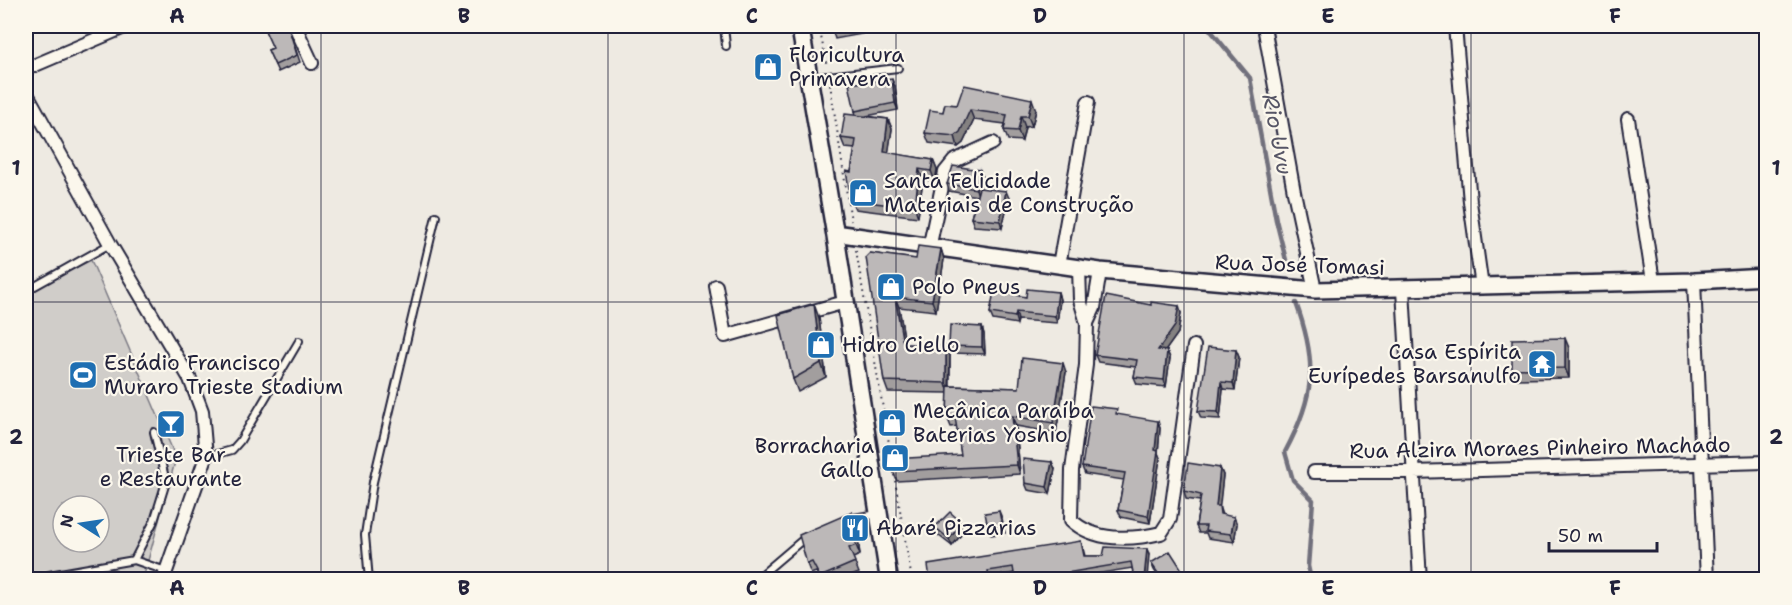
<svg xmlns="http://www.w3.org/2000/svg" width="1792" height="605" font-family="'Shantell Sans',sans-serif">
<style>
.green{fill:#d0cdc9;stroke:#797882;stroke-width:1.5;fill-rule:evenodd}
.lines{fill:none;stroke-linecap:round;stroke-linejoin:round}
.stream{stroke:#716f7c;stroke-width:4.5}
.service-casing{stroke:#22223b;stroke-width:10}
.minor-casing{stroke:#22223b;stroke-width:16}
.tertiary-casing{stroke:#22223b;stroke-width:20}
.secondary-casing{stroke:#22223b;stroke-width:21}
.path{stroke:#22223b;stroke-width:2;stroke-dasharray:1.5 4.5;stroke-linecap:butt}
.service{stroke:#fbf7ec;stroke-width:6}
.minor{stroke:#fbf7ec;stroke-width:12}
.tertiary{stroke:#fbf7ec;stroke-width:15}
.secondary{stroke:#fbf7ec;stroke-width:16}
.wall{fill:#a29e9e;stroke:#22223b;stroke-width:1.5}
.shaded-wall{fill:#848181;stroke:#22223b;stroke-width:1.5}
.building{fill:#bcb8b8;stroke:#22223b;stroke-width:1.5}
.grid{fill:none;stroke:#22223b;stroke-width:1.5;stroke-opacity:0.55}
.labels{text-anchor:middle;stroke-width:4.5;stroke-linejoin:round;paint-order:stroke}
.poi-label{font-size:21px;fill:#22223b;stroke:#fbf7ec;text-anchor:start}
.street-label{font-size:21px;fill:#22223b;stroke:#fbf7ec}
.water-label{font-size:22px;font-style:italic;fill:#575666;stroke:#fbf7ec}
.neatline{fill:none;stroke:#22223b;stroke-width:2}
.grid-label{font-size:20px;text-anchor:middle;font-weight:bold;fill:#22223b}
</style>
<rect width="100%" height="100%" fill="#eeeae2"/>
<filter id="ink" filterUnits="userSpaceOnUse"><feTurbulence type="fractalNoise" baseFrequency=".0167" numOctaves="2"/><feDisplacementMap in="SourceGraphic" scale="12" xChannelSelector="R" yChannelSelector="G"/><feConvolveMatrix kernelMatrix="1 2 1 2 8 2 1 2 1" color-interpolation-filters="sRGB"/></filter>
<g filter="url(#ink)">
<!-- green -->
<path class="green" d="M 91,260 L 176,458 L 143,579 L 26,580 L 26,292 ZM 63,506 L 99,506 L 99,542 L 63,542 Z"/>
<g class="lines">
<!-- stream -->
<path class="stream" d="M 1207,26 L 1250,78 L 1276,220 L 1287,264
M 1296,303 C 1318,363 1315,396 1285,452 L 1293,480 L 1313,500 L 1308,566 L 1311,580"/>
<!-- service casing -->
<g class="service-casing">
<path id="service" d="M 724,26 L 726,46
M 810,78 L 898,68
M 26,291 L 110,244
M 206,457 L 232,450 L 240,441 L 299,341
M 847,519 L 878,514
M 134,560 L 154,521 L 166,482 L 154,432
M 49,575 L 134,560 L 166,571
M 760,576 L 807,536
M 369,580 L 365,535 L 373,482 L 436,216"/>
</g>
<!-- minor casing -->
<g class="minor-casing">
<path id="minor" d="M 295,26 L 312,63
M 1264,26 L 1294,192 L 1315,290
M 1455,26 L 1470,202 L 1482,287
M 26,69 L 127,26
M 26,92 L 110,244 L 190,379 L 202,411 L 206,457 L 163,580
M 1628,119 L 1653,281
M 930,244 L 945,172 L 954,161 L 993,143
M 26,265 L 26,266
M 1059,265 L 1088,102
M 1079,268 L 1080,300 L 1087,323 L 1086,365 L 1072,470 L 1071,520 C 1094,542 1132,540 1161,533 L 1170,519 L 1194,346
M 1694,281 L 1707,580
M 716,286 L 725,336 L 845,302
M 1403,290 L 1420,580
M 1087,323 L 1094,308 L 1100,271
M 1314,472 L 1413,472 L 1766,462"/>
</g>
<!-- tertiary casing -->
<g class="tertiary-casing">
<path id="tertiary" d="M 835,233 L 1100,271 L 1315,290 L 1694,281 L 1766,277"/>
</g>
<!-- secondary casing -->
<g class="secondary-casing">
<path id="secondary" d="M 800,26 L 835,233 L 889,580"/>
</g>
<!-- path -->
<path class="path" d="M 819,26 L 827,67
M 830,84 L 851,221
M 856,250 L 892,461
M 893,469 L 912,580"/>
<!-- service -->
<use href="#service" class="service"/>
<!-- minor -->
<use href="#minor" class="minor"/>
<!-- tertiary -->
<use href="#tertiary" class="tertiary"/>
<!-- secondary -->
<use href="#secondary" class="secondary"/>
</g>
<!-- wall -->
<path class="wall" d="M 263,26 L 288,26 L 300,62 L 278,72 L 268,50 L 273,48 Z
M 831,26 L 860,26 L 862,34 L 835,39 Z
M 895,86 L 898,110 L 866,116 L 888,119 L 892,129 L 888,153 L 933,160 L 937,170 L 935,181 L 923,179 L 918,217 L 855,209 L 851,200 L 851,172 L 855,149 L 845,148 L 841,138 L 856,115 L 855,111 Z
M 945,104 L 1036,110 L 1032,126 L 1025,127 L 1022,141 L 1008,140 L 1004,130 L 1005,124 L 974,120 L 963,143 L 958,147 L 929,143 L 925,133 L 943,112 Z
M 980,170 L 983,177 L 980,188 L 1009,198 L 1002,228 L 974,226 L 971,218 L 977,196 L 949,191 L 947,184 Z
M 941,249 L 944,259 L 936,311 L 899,307 L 905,344 L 946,346 L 950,356 L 950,386 L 1019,388 L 1066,372 L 1056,433 L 1016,426 L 1020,474 L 897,481 L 893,471 L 961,455 L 957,426 L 951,427 L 947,417 L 948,393 L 888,392 L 884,381 L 870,253 L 916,259 Z
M 1058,292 L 1060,300 L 1057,323 L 1018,320 L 1017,324 L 993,320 L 990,313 L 1026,297 Z
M 1181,313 L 1178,333 L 1165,351 L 1167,351 L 1170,358 L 1166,387 L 1137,384 L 1134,377 L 1136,367 L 1098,362 L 1095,355 Z
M 819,318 L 826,377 L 798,392 L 793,379 Z
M 982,327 L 984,334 L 985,354 L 952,353 L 949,346 Z
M 1569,348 L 1569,378 L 1516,379 L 1512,369 Z
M 1236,350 L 1239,357 L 1235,390 L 1223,389 L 1220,419 L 1201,418 L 1198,411 Z
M 1119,415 L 1160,428 L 1158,453 L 1160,458 L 1150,523 L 1121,517 L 1118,510 L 1124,480 L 1085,474 L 1082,467 Z
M 1052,462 L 1055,469 L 1050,494 L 1028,490 L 1025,483 Z
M 1220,468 L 1223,475 L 1219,506 L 1222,515 L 1237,524 L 1234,542 L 1208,538 L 1206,533 L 1199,533 L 1196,526 L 1200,501 L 1186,499 L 1184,491 Z
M 999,511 L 1002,518 L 1005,533 L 991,535 L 988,528 Z
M 852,512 L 856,523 L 860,555 L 853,558 L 859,573 L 843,579 L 820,579 L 816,572 L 811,574 L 807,564 Z
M 962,523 L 965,530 L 952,546 L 938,535 L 935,527 Z
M 1081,541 L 1085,556 L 1103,556 L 1147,549 L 1149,555 L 1134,577 L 1132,568 L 1064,579 L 1015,579 L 1014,573 L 990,577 L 930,579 Z
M 1151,563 L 1188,579 L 1160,579 L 1154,570 Z"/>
<!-- shaded-wall -->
<path class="shaded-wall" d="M 892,79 L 895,86 L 898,110 L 895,103 Z
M 1032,99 L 1036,110 L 1032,126 L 1028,116 Z
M 970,110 L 974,120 L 963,143 L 958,147 L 955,136 Z
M 1021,116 L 1025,127 L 1022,141 L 1018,131 Z
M 888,119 L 892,129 L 887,162 L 884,152 Z
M 933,160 L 937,170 L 935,181 L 931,171 Z
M 919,169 L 923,179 L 918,217 L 915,208 Z
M 980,170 L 983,177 L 978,196 L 976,189 Z
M 1006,191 L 1009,198 L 1002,228 L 1000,221 Z
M 941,249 L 944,259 L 936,311 L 932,301 Z
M 1058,292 L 1060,300 L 1057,323 L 1055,316 Z
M 895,297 L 899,307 L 907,355 L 903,344 Z
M 814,304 L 819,318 L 826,377 L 821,363 Z
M 1179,306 L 1181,313 L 1178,333 L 1161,357 L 1158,350 Z
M 1016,312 L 1018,320 L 1017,324 L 1015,317 Z
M 982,327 L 984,334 L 985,354 L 982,347 Z
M 1565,338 L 1569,348 L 1569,378 L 1565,368 Z
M 946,346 L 950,356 L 949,393 L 946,383 Z
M 1236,350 L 1239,357 L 1235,390 L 1233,383 Z
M 1167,351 L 1170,358 L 1166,387 L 1164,380 Z
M 1063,363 L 1066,372 L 1056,433 L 1053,423 Z
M 1221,382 L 1223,389 L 1220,419 L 1218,412 Z
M 1012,416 L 1016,426 L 1020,474 L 1017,465 Z
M 1158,421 L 1160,428 L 1158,453 L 1160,458 L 1150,523 L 1148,516 Z
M 1052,462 L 1055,469 L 1050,494 L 1047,487 Z
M 1220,468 L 1223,475 L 1219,513 L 1216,506 Z
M 852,512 L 856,523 L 860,555 L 856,545 Z
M 1234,517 L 1237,524 L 1234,542 L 1231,534 Z
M 962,523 L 965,530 L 952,546 L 949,539 Z
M 1147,549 L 1149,555 L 1147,579 L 1144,579 Z"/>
<!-- building -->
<path class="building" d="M 263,26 L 288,26 L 297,55 L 275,65 L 268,50 L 273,48 Z
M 831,26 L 859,26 L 859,27 L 832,32 Z
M 892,79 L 895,103 L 855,111 L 849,84 Z
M 964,85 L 1032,99 L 1028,116 L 1021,116 L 1018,131 L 1004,130 L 1007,115 L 970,110 L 960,132 L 955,136 L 925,133 L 930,110 L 943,112 L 945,104 L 957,105 Z
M 845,114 L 888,119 L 884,152 L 933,160 L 931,171 L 919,169 L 915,208 L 851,200 L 846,171 L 851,172 L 856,140 L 841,138 Z
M 953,166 L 980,170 L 976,189 L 947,184 Z
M 979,188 L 1006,191 L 1000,221 L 971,218 Z
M 918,246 L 941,249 L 932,301 L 895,297 L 903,344 L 946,346 L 946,383 L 884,381 L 866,257 L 870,253 L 916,259 Z
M 1027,289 L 1058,292 L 1055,316 L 1016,312 L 1015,317 L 990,313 L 994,291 L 1026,297 Z
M 1106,296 L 1151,305 L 1151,302 L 1179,306 L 1175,326 L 1158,350 L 1167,351 L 1164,380 L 1134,377 L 1137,360 L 1095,355 Z
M 814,304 L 821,363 L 793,379 L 778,315 Z
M 950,325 L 982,327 L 982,347 L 949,346 Z
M 1565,338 L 1565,368 L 1512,369 L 1512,339 Z
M 1208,347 L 1236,350 L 1233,383 L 1221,382 L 1218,412 L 1198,411 Z
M 1022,358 L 1063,363 L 1053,423 L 1012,416 L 1017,465 L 893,471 L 891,459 L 961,455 L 955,417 L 947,417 L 948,386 L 1019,388 Z
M 1091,406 L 1117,409 L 1116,414 L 1158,421 L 1155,450 L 1158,451 L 1148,516 L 1118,510 L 1125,473 L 1082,467 Z
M 1023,459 L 1052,462 L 1047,487 L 1025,483 Z
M 1188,463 L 1220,468 L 1216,506 L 1219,506 L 1220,514 L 1234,517 L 1231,534 L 1205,531 L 1206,526 L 1196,526 L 1201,495 L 1184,491 Z
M 999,511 L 1002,526 L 988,528 L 985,513 Z
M 852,512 L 856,545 L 849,548 L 855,562 L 820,577 L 812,562 L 807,564 L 799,535 Z
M 950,512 L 962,523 L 949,539 L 935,527 Z
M 1081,541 L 1084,556 L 1103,556 L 1105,547 L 1147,549 L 1144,579 L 1123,579 L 1134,577 L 1131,562 L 1043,577 L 1043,579 L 1015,579 L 1013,567 L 988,571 L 989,579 L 930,579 L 928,565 Z
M 1170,551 L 1188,579 L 1162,579 L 1151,563 Z"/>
</g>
<!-- grid -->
<path class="grid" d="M 321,26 L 321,580M 608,26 L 608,580M 896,26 L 896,580M 1184,26 L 1184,580M 1471,26 L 1471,580M 26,302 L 1766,302"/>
<!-- icons -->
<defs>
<g id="shop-square" transform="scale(1.5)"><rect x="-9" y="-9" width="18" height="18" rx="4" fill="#1f6fb2" stroke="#fbf7ec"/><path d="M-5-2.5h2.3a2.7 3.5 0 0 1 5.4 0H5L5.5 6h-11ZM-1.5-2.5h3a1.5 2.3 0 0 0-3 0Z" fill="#fff"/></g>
<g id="temple-square" transform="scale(1.5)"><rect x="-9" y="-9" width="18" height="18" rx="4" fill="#1f6fb2" stroke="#fbf7ec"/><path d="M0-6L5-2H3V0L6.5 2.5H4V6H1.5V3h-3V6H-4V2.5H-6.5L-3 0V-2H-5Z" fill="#fff"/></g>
<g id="stadium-square" transform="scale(1.5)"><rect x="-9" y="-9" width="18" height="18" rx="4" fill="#1f6fb2" stroke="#fbf7ec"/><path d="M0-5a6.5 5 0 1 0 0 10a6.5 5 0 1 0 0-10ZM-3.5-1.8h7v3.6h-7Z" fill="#fff"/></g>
<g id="bar-square" transform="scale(1.5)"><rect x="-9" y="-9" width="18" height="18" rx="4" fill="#1f6fb2" stroke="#fbf7ec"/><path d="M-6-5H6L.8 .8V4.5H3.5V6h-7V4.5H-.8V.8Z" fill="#fff"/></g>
<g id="restaurant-square" transform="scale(1.5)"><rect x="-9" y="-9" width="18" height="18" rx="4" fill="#1f6fb2" stroke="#fbf7ec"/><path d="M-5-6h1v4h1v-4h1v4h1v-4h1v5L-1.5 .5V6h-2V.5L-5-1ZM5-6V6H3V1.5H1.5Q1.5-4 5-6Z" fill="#fff"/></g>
</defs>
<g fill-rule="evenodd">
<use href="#shop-square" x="768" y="67"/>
<use href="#shop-square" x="863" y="193"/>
<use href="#shop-square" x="891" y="287"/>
<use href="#shop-square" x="821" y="345"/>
<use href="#temple-square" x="1542" y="364"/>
<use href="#stadium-square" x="83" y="375"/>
<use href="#shop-square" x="892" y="423"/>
<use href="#bar-square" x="171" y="424"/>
<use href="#shop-square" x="895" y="458"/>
<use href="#restaurant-square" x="855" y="528"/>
</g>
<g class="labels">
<!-- poi labels -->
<g class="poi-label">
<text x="789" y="62">Floricultura<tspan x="789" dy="24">Primavera</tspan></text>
<text x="884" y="188">Santa Felicidade<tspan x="884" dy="24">Materiais de Construção</tspan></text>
<text x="912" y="294">Polo Pneus</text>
<text x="842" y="352">Hidro Ciello</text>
<text x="1521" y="359" text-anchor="end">Casa Espírita<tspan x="1521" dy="24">Eurípedes Barsanulfo</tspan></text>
<text x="104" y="370">Estádio Francisco<tspan x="104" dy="24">Muraro Trieste Stadium</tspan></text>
<text x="913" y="418">Mecânica Paraíba<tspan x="913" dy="24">Baterias Yoshio</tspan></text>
<text x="874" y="453" text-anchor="end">Borracharia<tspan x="874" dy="24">Gallo</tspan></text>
<text x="171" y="462" text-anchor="middle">Trieste Bar<tspan x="171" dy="24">e Restaurante</tspan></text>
<text x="876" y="535">Abaré Pizzarias</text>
</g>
<!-- street labels -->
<g class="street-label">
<text transform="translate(1300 265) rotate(2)" y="7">Rua José Tomasi</text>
<text transform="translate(1540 448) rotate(-1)" y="7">Rua Alzira Moraes Pinheiro Machado</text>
</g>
<!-- water labels -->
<g class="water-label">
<text transform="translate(1278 134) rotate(79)" y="8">Rio Uvu</text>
</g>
</g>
<!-- margin -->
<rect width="1792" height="605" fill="none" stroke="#fbf7ec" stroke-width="66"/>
<!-- north arrow -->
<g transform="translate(81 524) rotate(282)"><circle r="28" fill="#fbf7ec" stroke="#a4a2a5" stroke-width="1.5"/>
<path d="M0-4.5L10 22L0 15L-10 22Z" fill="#1f6fb2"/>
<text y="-9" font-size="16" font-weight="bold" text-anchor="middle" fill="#22223b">N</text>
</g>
<!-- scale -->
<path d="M1549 542v9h108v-9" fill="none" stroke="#22223b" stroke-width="3"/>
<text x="1558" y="542" font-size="18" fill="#22223b" stroke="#fbf7ec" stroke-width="4.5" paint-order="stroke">50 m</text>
<rect x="33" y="33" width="1726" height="539" class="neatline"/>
<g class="grid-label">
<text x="177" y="23">A</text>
<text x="464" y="23">B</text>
<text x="752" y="23">C</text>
<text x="1040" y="23">D</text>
<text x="1328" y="23">E</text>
<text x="1615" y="23">F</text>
<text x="16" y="175">1</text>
<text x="1776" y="175">1</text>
<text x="16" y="444">2</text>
<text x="1776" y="444">2</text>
<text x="177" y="595">A</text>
<text x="464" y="595">B</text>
<text x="752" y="595">C</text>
<text x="1040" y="595">D</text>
<text x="1328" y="595">E</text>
<text x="1615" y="595">F</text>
</g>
</svg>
